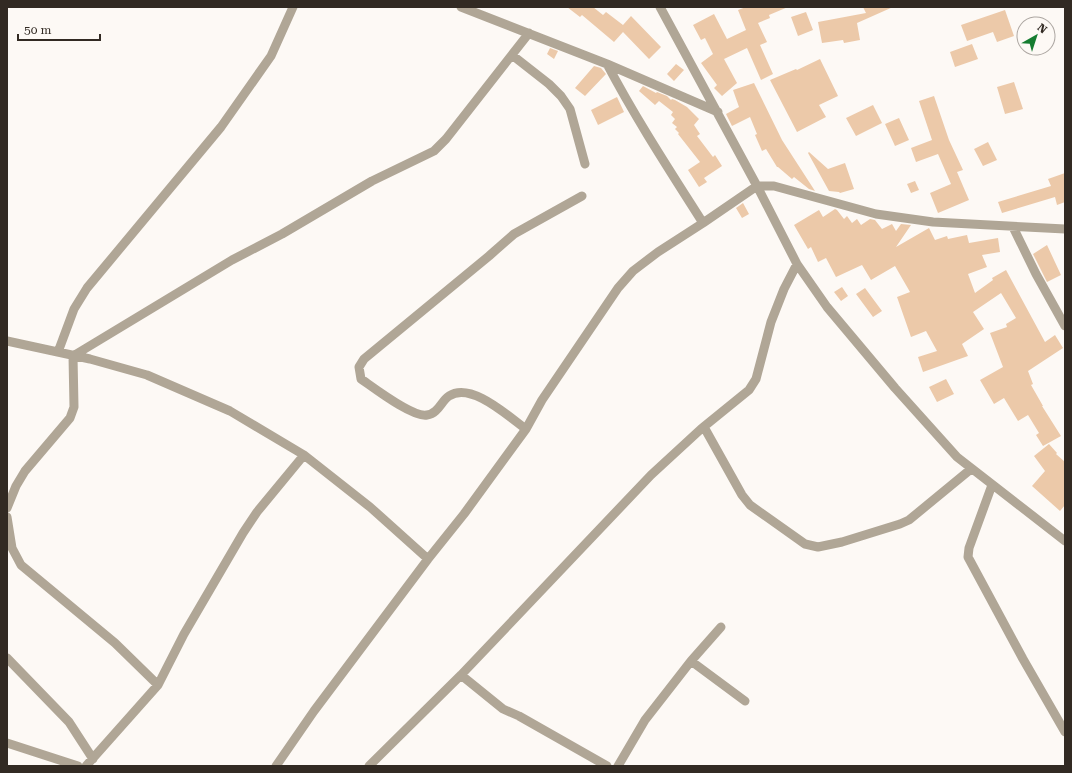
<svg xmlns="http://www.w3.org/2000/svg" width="1072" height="773" font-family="'Roboto Serif',serif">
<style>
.building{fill:#ecc9a9}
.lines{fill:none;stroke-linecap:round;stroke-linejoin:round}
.minor{stroke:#b0a696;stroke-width:9}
</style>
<rect width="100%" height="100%" fill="#fdf9f5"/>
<!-- building -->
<path class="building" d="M 567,7 L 593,7 L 603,15 L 606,12 L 623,25 L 631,16 L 661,47 L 649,59 L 623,32 L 614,42 L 582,15 L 580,17 Z
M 746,7 L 788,7 L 769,15 L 770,18 L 758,23 L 767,42 L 760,45 L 773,74 L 761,80 L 747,48 L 724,59 L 737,83 L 722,96 L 714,88 L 717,85 L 701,63 L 713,54 L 705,38 L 701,40 L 693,25 L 714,14 L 727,39 L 746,30 L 738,10 Z
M 863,7 L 893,7 L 857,23 L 860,40 L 844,43 L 843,40 L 822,43 L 818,22 L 866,13 Z
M 1005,10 L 1014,36 L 997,42 L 993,32 L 967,41 L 961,25 Z
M 806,12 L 813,30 L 798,36 L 791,17 Z
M 972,44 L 978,59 L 955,67 L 950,52 Z
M 550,48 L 558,51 L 554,59 L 547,54 Z
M 820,59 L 838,96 L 819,105 L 826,117 L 797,132 L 770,80 L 796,69 L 797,70 Z
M 676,64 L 684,70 L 674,81 L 667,74 Z
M 594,66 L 601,68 L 606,74 L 585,96 L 575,88 Z
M 1014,82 L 1023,109 L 1005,114 L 997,87 Z
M 754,83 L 782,140 L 815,191 L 809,189 L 794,177 L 792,179 L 778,167 L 777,167 L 766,149 L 762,151 L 755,135 L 757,134 L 750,117 L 732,126 L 726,114 L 739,107 L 733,90 Z
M 643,86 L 656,93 L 657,92 L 667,96 L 671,100 L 672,99 L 675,100 L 687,107 L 699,119 L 694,125 L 700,134 L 697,136 L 713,157 L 715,155 L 722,166 L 704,178 L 707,182 L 699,187 L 688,170 L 700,162 L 678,134 L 679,133 L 675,129 L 677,127 L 672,123 L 675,119 L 671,115 L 673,112 L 659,101 L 655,105 L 639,91 Z
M 934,96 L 949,140 L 963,170 L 957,172 L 969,200 L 938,213 L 930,193 L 951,184 L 938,154 L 916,162 L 911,148 L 932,140 L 919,101 Z
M 617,97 L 624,112 L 598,125 L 591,110 Z
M 873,105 L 882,123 L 856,136 L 846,118 Z
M 899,118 L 909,140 L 895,146 L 885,124 Z
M 988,142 L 997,160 L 983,166 L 974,149 Z
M 809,152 L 828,169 L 845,163 L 854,189 L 840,193 L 839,192 L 829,191 L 808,153 Z
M 1065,173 L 1065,202 L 1057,205 L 1055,197 L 1002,213 L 998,202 L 1051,186 L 1048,179 Z
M 915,181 L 919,190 L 911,193 L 907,184 Z
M 743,203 L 749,214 L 742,218 L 736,208 Z
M 835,209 L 837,210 L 844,219 L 847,216 L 852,223 L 857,219 L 861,225 L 870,219 L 875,220 L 882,229 L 892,224 L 896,231 L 901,224 L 911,225 L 896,247 L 929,228 L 935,240 L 947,236 L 948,239 L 967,235 L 969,243 L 998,238 L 1000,252 L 982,255 L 987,267 L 968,274 L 975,293 L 993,280 L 992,278 L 1006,270 L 1045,342 L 1055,335 L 1063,348 L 1028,371 L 1033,384 L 1031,385 L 1043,406 L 1042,406 L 1061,436 L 1043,446 L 1036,435 L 1039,433 L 1028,415 L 1018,421 L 1004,398 L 994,404 L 980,380 L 1003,367 L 990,333 L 1007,327 L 1006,324 L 1016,318 L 1001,293 L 973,312 L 984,329 L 962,344 L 968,356 L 923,372 L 918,357 L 937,351 L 926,331 L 911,337 L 897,297 L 910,292 L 895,266 L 871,280 L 862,265 L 836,277 L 826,258 L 818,262 L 811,247 L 808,249 L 794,225 L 819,210 L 823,217 Z
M 1047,245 L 1061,275 L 1047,282 L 1033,254 Z
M 842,287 L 848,296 L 841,301 L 834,292 Z
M 865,288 L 882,311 L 873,317 L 856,294 Z
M 946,379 L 954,394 L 937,402 L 929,387 Z
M 1049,444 L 1057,453 L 1056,454 L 1065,462 L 1065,505 L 1060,511 L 1032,486 L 1045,471 L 1034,456 Z"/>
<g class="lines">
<!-- minor -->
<path class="minor" d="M 461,7 L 607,64 L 718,112
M 660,7 L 757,186 L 797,264 L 827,307 L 895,388 L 957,457 L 1065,541
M 512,55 L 549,84 L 561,96 L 570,109 L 585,164
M 607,64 C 636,119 670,171 703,223
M 1013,227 L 1036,274 L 1065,326
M 7,341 L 90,359 L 147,375 L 230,411 L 304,455 L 370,507 L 428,559
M 58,352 L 74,309 L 87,288 L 221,127 L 271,56 L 293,7
M 704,427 L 742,495 L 750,505 L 805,544 L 818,547 L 842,542 L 900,524 L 909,520 L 971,469
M 526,429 C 509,417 471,381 449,396 C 441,401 439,413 427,415 C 413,418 374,388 361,379 L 359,367 L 364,359 L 489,256 L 514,234 L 582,196
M 992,485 L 969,548 L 968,557 L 1023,659 L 1065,732
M 7,508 L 16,486 L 25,471 L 70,418 L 74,407 L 73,356 L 232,260 L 282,234 L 372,181 L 434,151 L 446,139 L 529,33
M 7,517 L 12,548 L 21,565 L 115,643 L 158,685
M 7,658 L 69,722 L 93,759
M 691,661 L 745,701
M 461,675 L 503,709 L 519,716 L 607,766
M 7,743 L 78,766
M 86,766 L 158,685 L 184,634 L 243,533 L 257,512 L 304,455
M 276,766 L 314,711 L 428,559 L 464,514 L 526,429 L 542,400 L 618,288 L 633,271 L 658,252 L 703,223 L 757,186 L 774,186 L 876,214 L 933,222 L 1065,229
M 369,766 L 461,675 L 651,475 L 701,429 L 749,390 L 756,379 L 771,322 L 784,289 L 797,264
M 618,766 L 645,720 L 691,661 L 721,627"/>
</g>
<!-- border -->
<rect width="1072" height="773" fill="none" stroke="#322a23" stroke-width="16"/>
<!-- north arrow -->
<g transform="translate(1036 36) rotate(39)"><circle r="19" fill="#fdf9f5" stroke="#aca6a1"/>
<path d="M0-3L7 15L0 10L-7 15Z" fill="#157c30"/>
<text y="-6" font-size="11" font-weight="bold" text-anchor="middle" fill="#322a23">N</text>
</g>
<!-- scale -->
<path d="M18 34v6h82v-6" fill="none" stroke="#322a23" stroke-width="2"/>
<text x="24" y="34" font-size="12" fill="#322a23" stroke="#fdf9f5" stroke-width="3" paint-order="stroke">50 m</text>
</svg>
